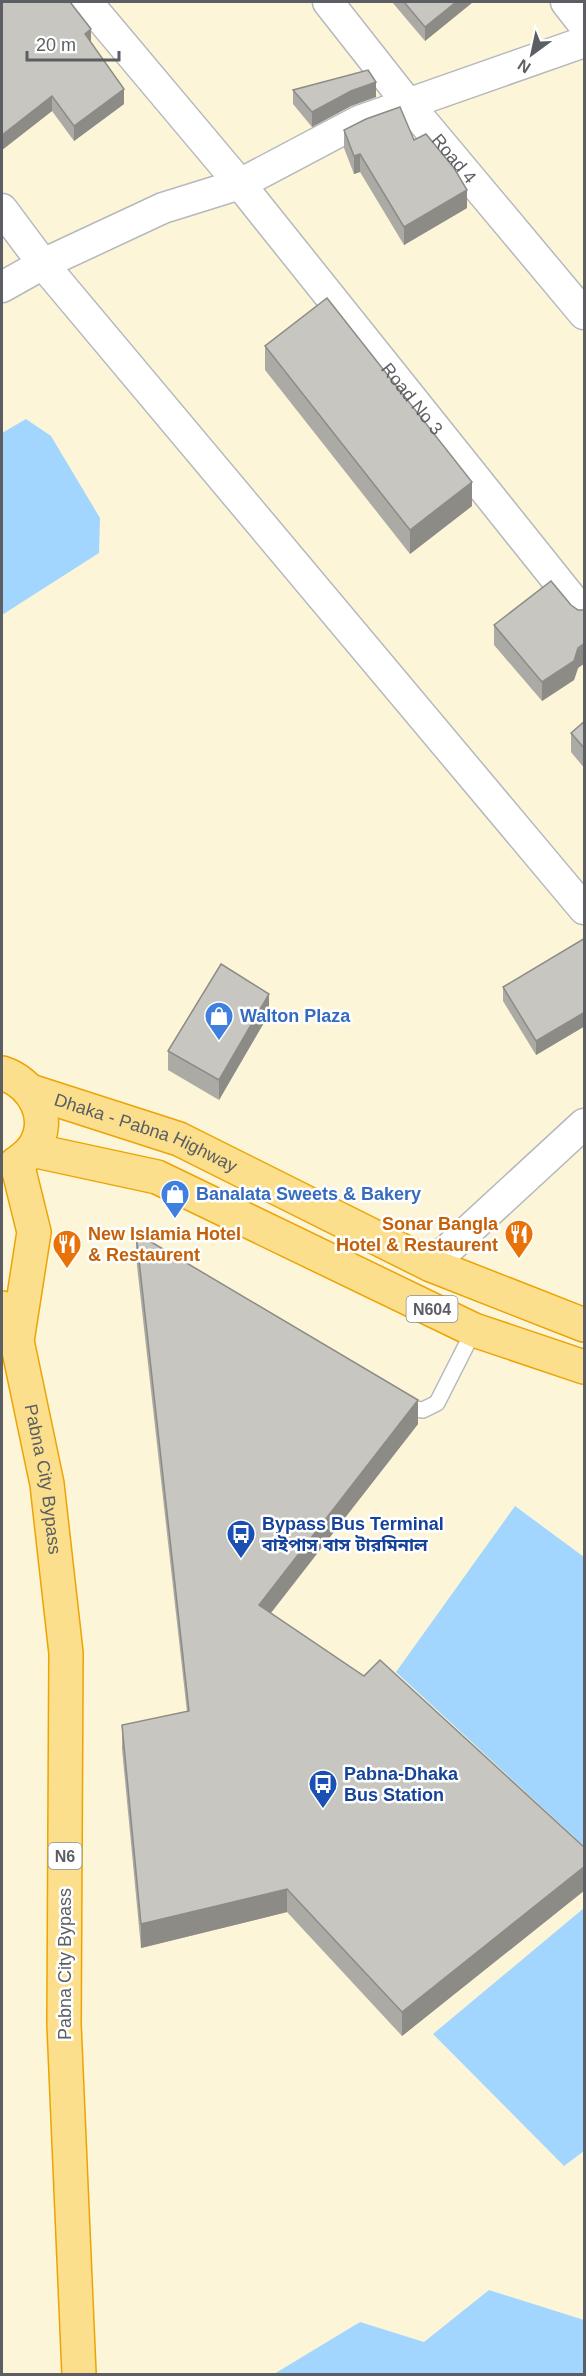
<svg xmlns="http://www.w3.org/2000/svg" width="586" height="2376" font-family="Helvetica,'Noto Sans Bengali',sans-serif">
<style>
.commercial{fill:#fdf5d8}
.water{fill:#a3d6fe}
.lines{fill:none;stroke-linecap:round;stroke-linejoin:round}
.lane-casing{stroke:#b5b9bd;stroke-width:18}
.street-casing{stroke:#b5b9bd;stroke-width:33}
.highway-casing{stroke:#eda403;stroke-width:36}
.lane{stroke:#fff;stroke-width:15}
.street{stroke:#fff;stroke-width:30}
.highway{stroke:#fbdf8c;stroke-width:33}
.wall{fill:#acaaa5}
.shaded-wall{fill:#8c8b86}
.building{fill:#c8c6c0;stroke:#8c8b86;stroke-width:1.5}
.labels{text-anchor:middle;stroke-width:5;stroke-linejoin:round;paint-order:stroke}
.shield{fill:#fff;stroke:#8c8f92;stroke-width:1.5}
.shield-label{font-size:16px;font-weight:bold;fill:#5b5f63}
.street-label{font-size:18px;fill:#5b5f63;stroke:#fff}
.shop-label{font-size:18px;font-weight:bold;fill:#366cbe;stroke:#fff;text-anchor:start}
.food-label{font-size:18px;font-weight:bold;fill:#c56008;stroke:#fff;text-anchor:end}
.transit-label{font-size:18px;font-weight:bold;fill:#164399;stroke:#fff;text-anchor:start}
</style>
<rect width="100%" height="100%" fill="#eeebe3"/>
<!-- commercial -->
<path class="commercial" d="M 2,2 L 584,2 L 584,2374 L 2,2374 Z"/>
<!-- water -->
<path class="water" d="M 26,419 L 51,436 L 100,518 L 99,553 L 2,615 L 2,433 Z
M 515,1506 L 584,1557 L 584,1846 L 396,1672 Z
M 584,1908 L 584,2151 L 564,2166 L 433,2034 Z
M 489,2290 L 584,2320 L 584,2374 L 274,2374 L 360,2322 L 424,2342 Z"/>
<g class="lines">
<!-- lane casing -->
<g class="lane-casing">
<path id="lane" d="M 406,1408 L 423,1410 L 437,1403 L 474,1330"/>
</g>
<!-- street casing -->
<g class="street-casing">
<g id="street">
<path id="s1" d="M 87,2 L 240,184 L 584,614"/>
<path id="s2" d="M 328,2 L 409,105 L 584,314"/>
<path d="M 566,2 L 584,25"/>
<path d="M 2,209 L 43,264 L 584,909"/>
<path d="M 2,287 L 43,264 L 163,208 L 240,184 L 359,121 L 584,42"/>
<path d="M 431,1265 L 584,1124"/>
</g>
</g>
<!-- highway casing -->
<g class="highway-casing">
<g id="highway">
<path d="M 2,1073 C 33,1083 54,1118 33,1149 C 28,1155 21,1160 15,1165"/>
<path id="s3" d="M 33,1092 L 179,1139 L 431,1265 L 584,1325"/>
<path d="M 32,1150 L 157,1177 L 474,1330 L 584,1367"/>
<path id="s4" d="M 2,1308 L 17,1341 L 47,1484 L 66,1653 L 64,2024 L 79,2374"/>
<path d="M 17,1341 L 34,1232 L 17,1163"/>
</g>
</g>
<!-- lane -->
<use href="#lane" class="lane"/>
<!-- street -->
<use href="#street" class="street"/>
<!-- highway -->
<use href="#highway" class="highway"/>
</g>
<!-- wall -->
<path class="wall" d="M 2,2 L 91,43 L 124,104 L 74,141 L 52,111 L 2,150 Z
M 392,2 L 473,2 L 425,41 Z
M 293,90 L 376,97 L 351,106 L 312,127 L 293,104 Z
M 344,130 L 414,140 L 467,208 L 404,245 L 360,172 L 354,174 L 344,148 Z
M 265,346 L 472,506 L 410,554 L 265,370 Z
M 571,605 L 578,610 L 585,610 L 585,663 L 578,668 L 574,680 L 542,701 L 494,645 L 494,625 Z
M 585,721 L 585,769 L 571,752 L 571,733 Z
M 585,938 L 585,1026 L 536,1055 L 503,1001 L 503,987 Z
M 269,1014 L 219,1100 L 168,1070 L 168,1051 Z
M 136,1233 L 418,1424 L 271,1613 L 585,1848 L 585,1890 L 402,2036 L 287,1912 L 141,1948 L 122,1749 L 122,1725 L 187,1712 L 136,1257 Z"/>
<!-- shaded-wall -->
<path class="shaded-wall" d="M 456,2 L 473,2 L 425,41 L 425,27 Z
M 91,29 L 91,45 L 85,34 Z
M 376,82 L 376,97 L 351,106 L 312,127 L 312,112 L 351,91 Z
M 124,89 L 124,104 L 74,141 L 74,126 Z
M 52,96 L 52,111 L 2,150 L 2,135 Z
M 360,154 L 360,172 L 354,174 L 354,156 Z
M 467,190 L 467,208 L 404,245 L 404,227 Z
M 472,482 L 472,506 L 410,554 L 410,530 Z
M 585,643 L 585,663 L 578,668 L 574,680 L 542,701 L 542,682 Z
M 269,994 L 269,1014 L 219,1100 L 219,1080 Z
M 585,1012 L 585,1026 L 536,1055 L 536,1041 Z
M 418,1400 L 418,1424 L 259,1628 L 259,1605 Z
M 585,1866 L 585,1890 L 402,2036 L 402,2012 Z
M 287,1889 L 287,1912 L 141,1948 L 141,1924 Z"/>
<!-- building -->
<path class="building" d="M 2,2 L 70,2 L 91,29 L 85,34 L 124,89 L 74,126 L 52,96 L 2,135 Z
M 404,2 L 456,2 L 425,27 Z
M 368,70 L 376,82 L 351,91 L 312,112 L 293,90 Z
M 400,107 L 414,140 L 426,134 L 454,168 L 467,190 L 404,227 L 360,154 L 354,156 L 344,130 L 366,119 Z
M 327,298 L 472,482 L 410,530 L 265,346 Z
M 551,581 L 571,605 L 578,610 L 585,610 L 585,643 L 578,648 L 574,661 L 542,682 L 494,625 Z
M 585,721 L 585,749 L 571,733 Z
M 585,938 L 585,1012 L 536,1041 L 503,987 Z
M 221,964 L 269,994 L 219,1080 L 168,1051 Z
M 136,1233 L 418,1400 L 259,1605 L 364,1676 L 380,1660 L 585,1848 L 585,1866 L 402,2012 L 287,1889 L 141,1924 L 122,1725 L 189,1711 Z"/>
<!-- icons -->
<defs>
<g id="shop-pin" transform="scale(1.5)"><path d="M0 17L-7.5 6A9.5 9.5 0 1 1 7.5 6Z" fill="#3f7fe0" stroke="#fff"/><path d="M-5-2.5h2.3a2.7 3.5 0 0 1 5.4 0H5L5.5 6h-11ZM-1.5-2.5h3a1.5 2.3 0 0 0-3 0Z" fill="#fff"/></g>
<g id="restaurant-pin" transform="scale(1.5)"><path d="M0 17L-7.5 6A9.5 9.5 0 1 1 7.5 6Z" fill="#e8710a" stroke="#fff"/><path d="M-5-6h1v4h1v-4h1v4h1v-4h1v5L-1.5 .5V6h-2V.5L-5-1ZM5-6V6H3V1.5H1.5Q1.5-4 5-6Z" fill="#fff"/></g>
<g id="bus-pin" transform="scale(1.5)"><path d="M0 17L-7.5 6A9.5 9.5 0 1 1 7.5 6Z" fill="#1a4fb4" stroke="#fff"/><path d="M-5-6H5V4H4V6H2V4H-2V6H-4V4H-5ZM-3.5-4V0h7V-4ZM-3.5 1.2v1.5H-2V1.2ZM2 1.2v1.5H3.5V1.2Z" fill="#fff"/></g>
</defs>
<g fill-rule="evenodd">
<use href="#shop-pin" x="219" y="1016"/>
<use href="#shop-pin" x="175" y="1194"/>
<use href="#restaurant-pin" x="519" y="1234"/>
<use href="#restaurant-pin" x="67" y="1244"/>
<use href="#bus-pin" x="241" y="1534"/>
<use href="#bus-pin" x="323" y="1784"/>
</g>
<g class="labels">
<!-- shield labels -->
<g class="shield">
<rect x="406.5" y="1296" width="51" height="26" rx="4.5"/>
<rect x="48.5" y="1843" width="33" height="26" rx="4.5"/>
</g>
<g class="shield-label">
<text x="432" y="1315">N604</text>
<text x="65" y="1862">N6</text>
</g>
<!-- street labels -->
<g class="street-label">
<text dy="6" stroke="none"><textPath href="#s2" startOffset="201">Road 4</textPath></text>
<text dy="6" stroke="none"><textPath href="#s1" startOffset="513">Road No 3</textPath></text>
<text dy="6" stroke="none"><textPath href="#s3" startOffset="120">Dhaka - Pabna Highway</textPath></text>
<text dy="6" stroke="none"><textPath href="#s4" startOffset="177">Pabna City Bypass</textPath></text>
<text transform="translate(65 1964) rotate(-90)" y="6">Pabna City Bypass</text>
</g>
<!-- shop labels -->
<g class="shop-label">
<text x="240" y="1022">Walton Plaza</text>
<text x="196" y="1200">Banalata Sweets &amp; Bakery</text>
</g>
<!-- food labels -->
<g class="food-label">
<text x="498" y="1230">Sonar Bangla<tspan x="498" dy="21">Hotel &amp; Restaurent</tspan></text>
<text x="88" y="1240" text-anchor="start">New Islamia Hotel<tspan x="88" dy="21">&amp; Restaurent</tspan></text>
</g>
<!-- transit labels -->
<g class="transit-label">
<text x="262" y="1530">Bypass Bus Terminal<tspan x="262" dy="21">বাইপাস বাস টারমিনাল</tspan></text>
<text x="344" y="1780">Pabna-Dhaka<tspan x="344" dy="21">Bus Station</tspan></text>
</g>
</g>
<!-- border -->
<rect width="586" height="2376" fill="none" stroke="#5b5f63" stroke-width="6"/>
<!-- north arrow -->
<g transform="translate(532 54) rotate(213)" stroke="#ffffff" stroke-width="4.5" paint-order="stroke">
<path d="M0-4.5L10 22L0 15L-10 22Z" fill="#5b5f63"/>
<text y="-9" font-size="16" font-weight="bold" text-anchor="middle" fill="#5b5f63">N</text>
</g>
<!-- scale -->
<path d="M27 51v9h92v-9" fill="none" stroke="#5b5f63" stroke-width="3"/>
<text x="36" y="51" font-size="18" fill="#5b5f63" stroke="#ffffff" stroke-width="4.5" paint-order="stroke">20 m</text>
</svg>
